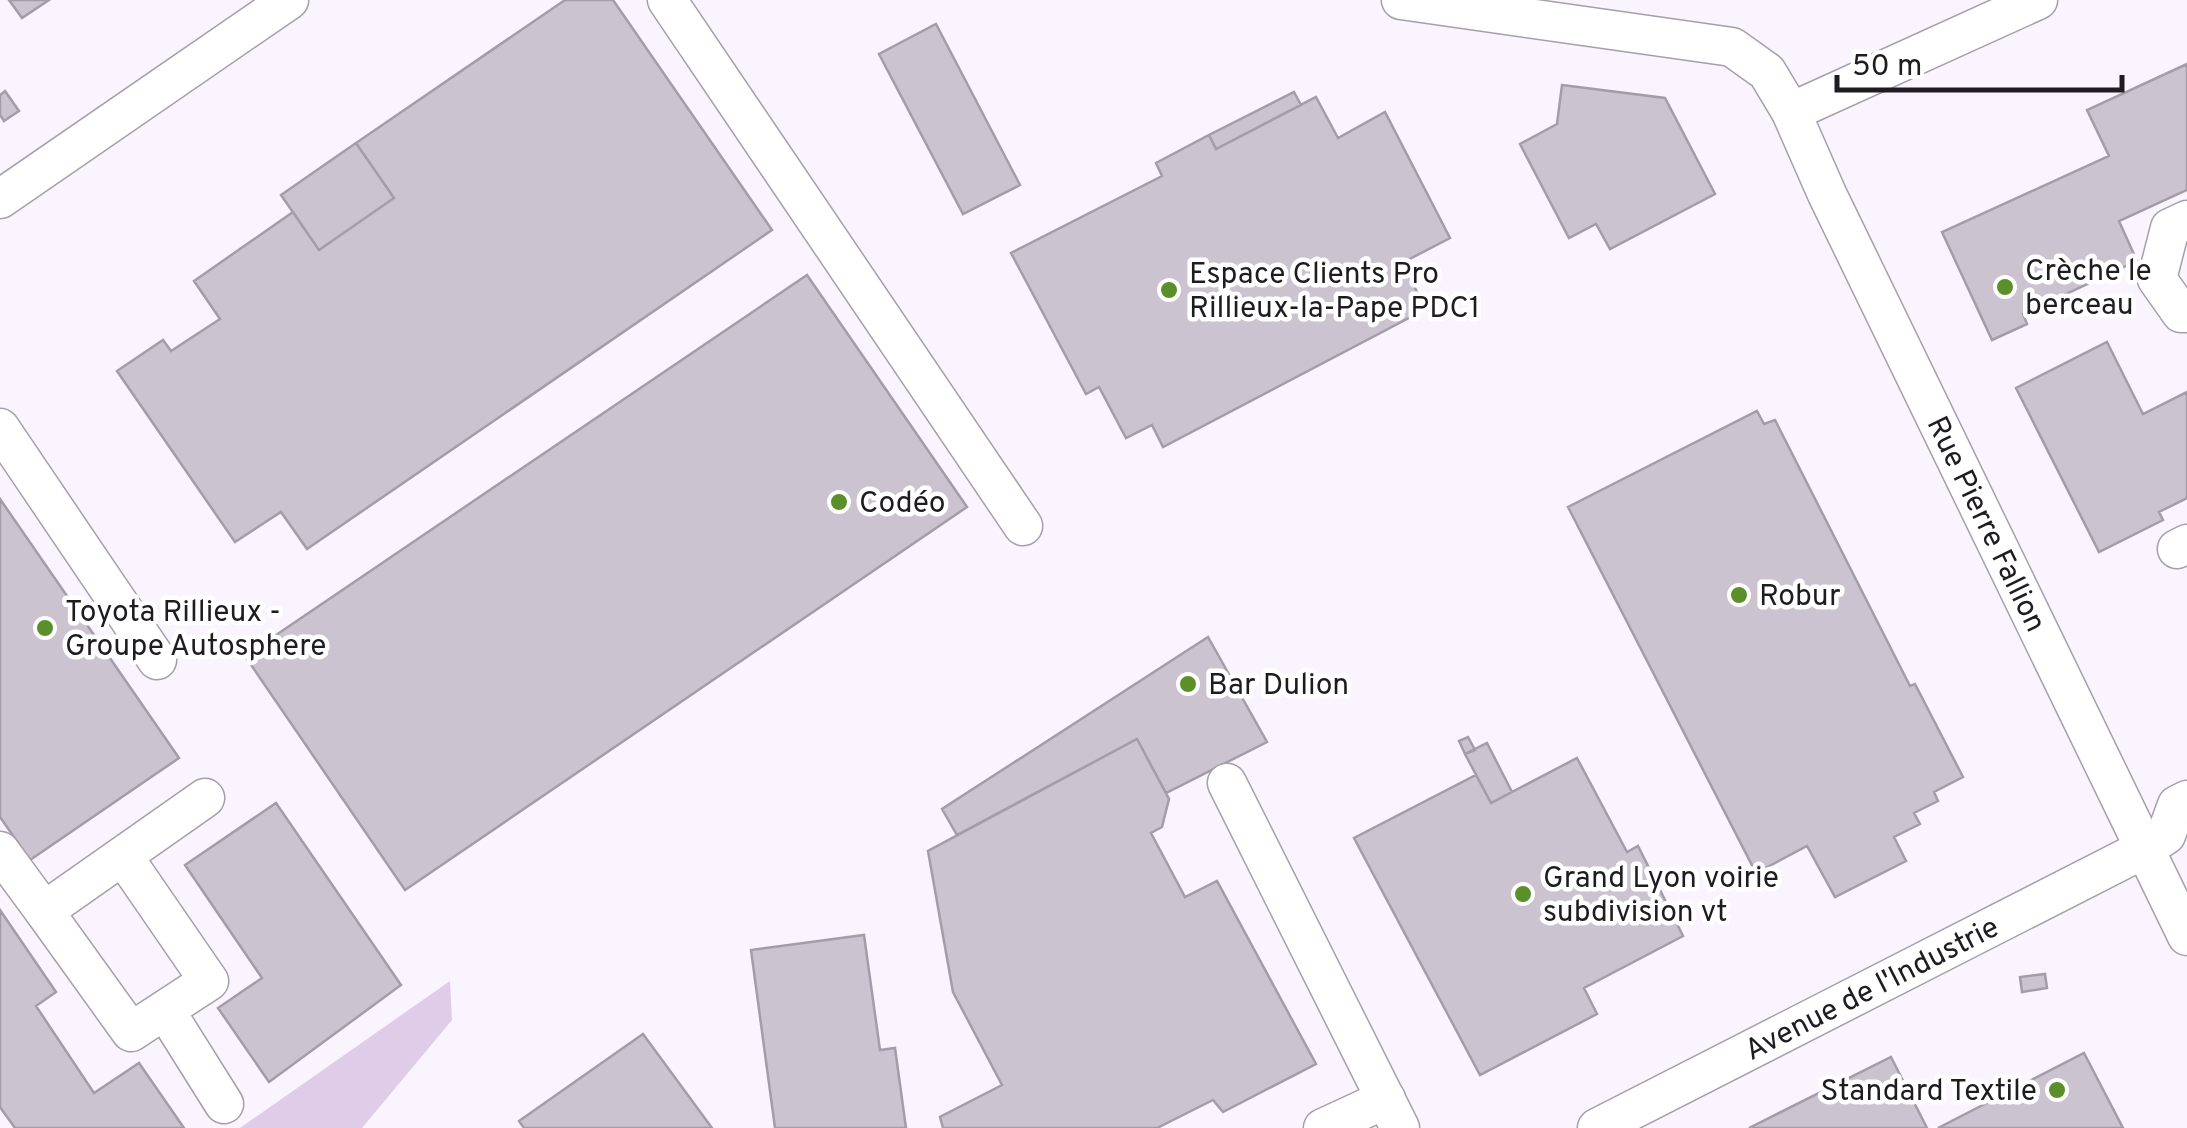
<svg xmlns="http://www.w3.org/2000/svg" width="2187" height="1128" font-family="Overpass,sans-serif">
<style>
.green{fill:#decce8}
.building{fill:#cbc4d0;stroke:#a49da9;stroke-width:2.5}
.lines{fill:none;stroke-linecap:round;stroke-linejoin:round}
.minor-casing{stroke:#a69faa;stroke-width:41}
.minor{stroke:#fff;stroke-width:38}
.poi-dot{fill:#5a8f29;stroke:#fff;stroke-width:4}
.labels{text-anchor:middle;stroke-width:9;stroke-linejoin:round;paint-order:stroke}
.poi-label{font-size:30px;fill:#1f1c21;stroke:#fff;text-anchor:start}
.street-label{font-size:30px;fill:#1f1c21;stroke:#fff}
</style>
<rect width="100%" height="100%" fill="#faf4fe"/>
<!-- green -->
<path class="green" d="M 450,981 L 452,1020 L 362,1128 L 240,1128 Z"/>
<!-- building -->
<path class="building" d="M 9,0 L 49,0 L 22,18 Z
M 565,0 L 613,0 L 772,230 L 307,549 L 281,512 L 235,542 L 117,371 L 163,340 L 171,351 L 220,319 L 194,281 L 293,212 L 319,250 L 394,198 L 356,143 Z
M 936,24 L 1020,185 L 963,214 L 879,54 Z
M 2187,64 L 2187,190 L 2119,221 L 2137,261 L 2023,314 L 2027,324 L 1992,340 L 1942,232 L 2109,156 L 2087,110 Z
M 1562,85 L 1665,98 L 1715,194 L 1610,249 L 1596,224 L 1569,238 L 1520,144 L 1557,124 Z
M 5,91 L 19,111 L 4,121 L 0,115 L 0,95 Z
M 1294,92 L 1301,105 L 1216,149 L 1209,135 Z
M 1316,97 L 1338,138 L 1385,112 L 1450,238 L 1402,263 L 1426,309 L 1163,447 L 1152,425 L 1126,438 L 1099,387 L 1086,394 L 1011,253 L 1162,176 L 1156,163 L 1209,135 L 1216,149 Z
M 356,143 L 394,198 L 319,250 L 281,195 Z
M 807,275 L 967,507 L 405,890 L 245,656 Z
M 2107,342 L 2143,414 L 2187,392 L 2187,498 L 2159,512 L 2163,520 L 2099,552 L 2016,388 Z
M 1757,411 L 1764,424 L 1775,420 L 1910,686 L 1915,684 L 1963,777 L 1934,792 L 1938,801 L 1914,813 L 1920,824 L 1894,837 L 1906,861 L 1835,897 L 1807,846 L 1756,873 L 1568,507 Z
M 0,499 L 179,758 L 30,860 L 0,817 Z
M 1208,637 L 1267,742 L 1166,793 L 1137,739 L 957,835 L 942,809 Z
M 1468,737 L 1475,750 L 1465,754 L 1459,741 Z
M 1137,739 L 1169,799 L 1162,827 L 1151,833 L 1185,897 L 1217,881 L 1316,1064 L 1223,1112 L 1213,1100 L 1157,1128 L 943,1128 L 940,1117 L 1002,1085 L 953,992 L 928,851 Z
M 1487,743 L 1512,792 L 1491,803 L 1465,754 Z
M 1577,758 L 1627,852 L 1638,846 L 1683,936 L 1584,988 L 1597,1014 L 1480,1075 L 1354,838 L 1476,775 L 1491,803 Z
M 276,803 L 401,985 L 269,1082 L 218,1008 L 262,978 L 185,865 Z
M 0,910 L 56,992 L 36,1006 L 94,1093 L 139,1063 L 184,1128 L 15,1128 L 0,1107 Z
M 864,935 L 880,1050 L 895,1048 L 906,1128 L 775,1128 L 751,950 Z
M 2045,974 L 2047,988 L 2022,992 L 2020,977 Z
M 643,1034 L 712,1128 L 524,1128 L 519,1121 Z
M 2084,1053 L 2123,1128 L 1938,1128 Z
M 1891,1057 L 1927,1128 L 1749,1128 Z"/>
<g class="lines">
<!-- minor casing -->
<g class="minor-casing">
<g id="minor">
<path d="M 667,0 L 1023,526"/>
<path id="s1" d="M 1401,0 L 1732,47 L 1767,72 L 1791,112 L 1827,194 L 2187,936"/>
<path d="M 1791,112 L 2038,0"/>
<path d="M 0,199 L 289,0"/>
<path d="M 2187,220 L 2170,228 L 2157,279 L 2181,313 L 2187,313"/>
<path d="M 0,428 L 157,660"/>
<path d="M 2177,549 L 2187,544"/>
<path d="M 1227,783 L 1400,1128"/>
<path d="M 0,851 L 44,911 L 205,798"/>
<path d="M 44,911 L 131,1032 L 209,981 L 123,856"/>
<path d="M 165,1010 L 224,1104"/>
<path d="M 1323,1128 L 1386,1099"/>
<path id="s2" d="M 1597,1128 L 2144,849 L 2166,835 L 2177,805 L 2187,800"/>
</g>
</g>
<!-- minor -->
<use href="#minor" class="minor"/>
</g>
<!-- markers -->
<g class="poi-dot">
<circle cx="2005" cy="287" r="10"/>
<circle cx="1169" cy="290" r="10"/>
<circle cx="839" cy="502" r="10"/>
<circle cx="1739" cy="595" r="10"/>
<circle cx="45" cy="628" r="10"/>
<circle cx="1188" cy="684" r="10"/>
<circle cx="1523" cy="894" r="10"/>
<circle cx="2057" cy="1090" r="10"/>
</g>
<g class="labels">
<!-- poi labels -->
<g class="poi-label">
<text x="2025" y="280">Crèche le<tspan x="2025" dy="34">berceau</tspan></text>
<text x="1189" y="283">Espace Clients Pro<tspan x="1189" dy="34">Rillieux-la-Pape PDC1</tspan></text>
<text x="859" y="512">Codéo</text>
<text x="1759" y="605">Robur</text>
<text x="65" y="621">Toyota Rillieux -<tspan x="65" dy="34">Groupe Autosphere</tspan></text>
<text x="1208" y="694">Bar Dulion</text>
<text x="1543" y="887">Grand Lyon voirie<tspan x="1543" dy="34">subdivision vt</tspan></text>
<text x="2037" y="1100" text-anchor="end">Standard Textile</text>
</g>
<!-- street labels -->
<g class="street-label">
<text dy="10" stroke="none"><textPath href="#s1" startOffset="880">Rue Pierre Fallion</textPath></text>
<text dy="10" stroke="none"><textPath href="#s2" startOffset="308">Avenue de l'Industrie</textPath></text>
</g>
</g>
<!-- scale -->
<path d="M1837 75v15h285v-15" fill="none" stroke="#1f1c21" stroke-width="5"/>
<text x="1852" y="75" font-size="30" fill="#1f1c21" stroke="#ffffff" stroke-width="8" paint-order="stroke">50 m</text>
</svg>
